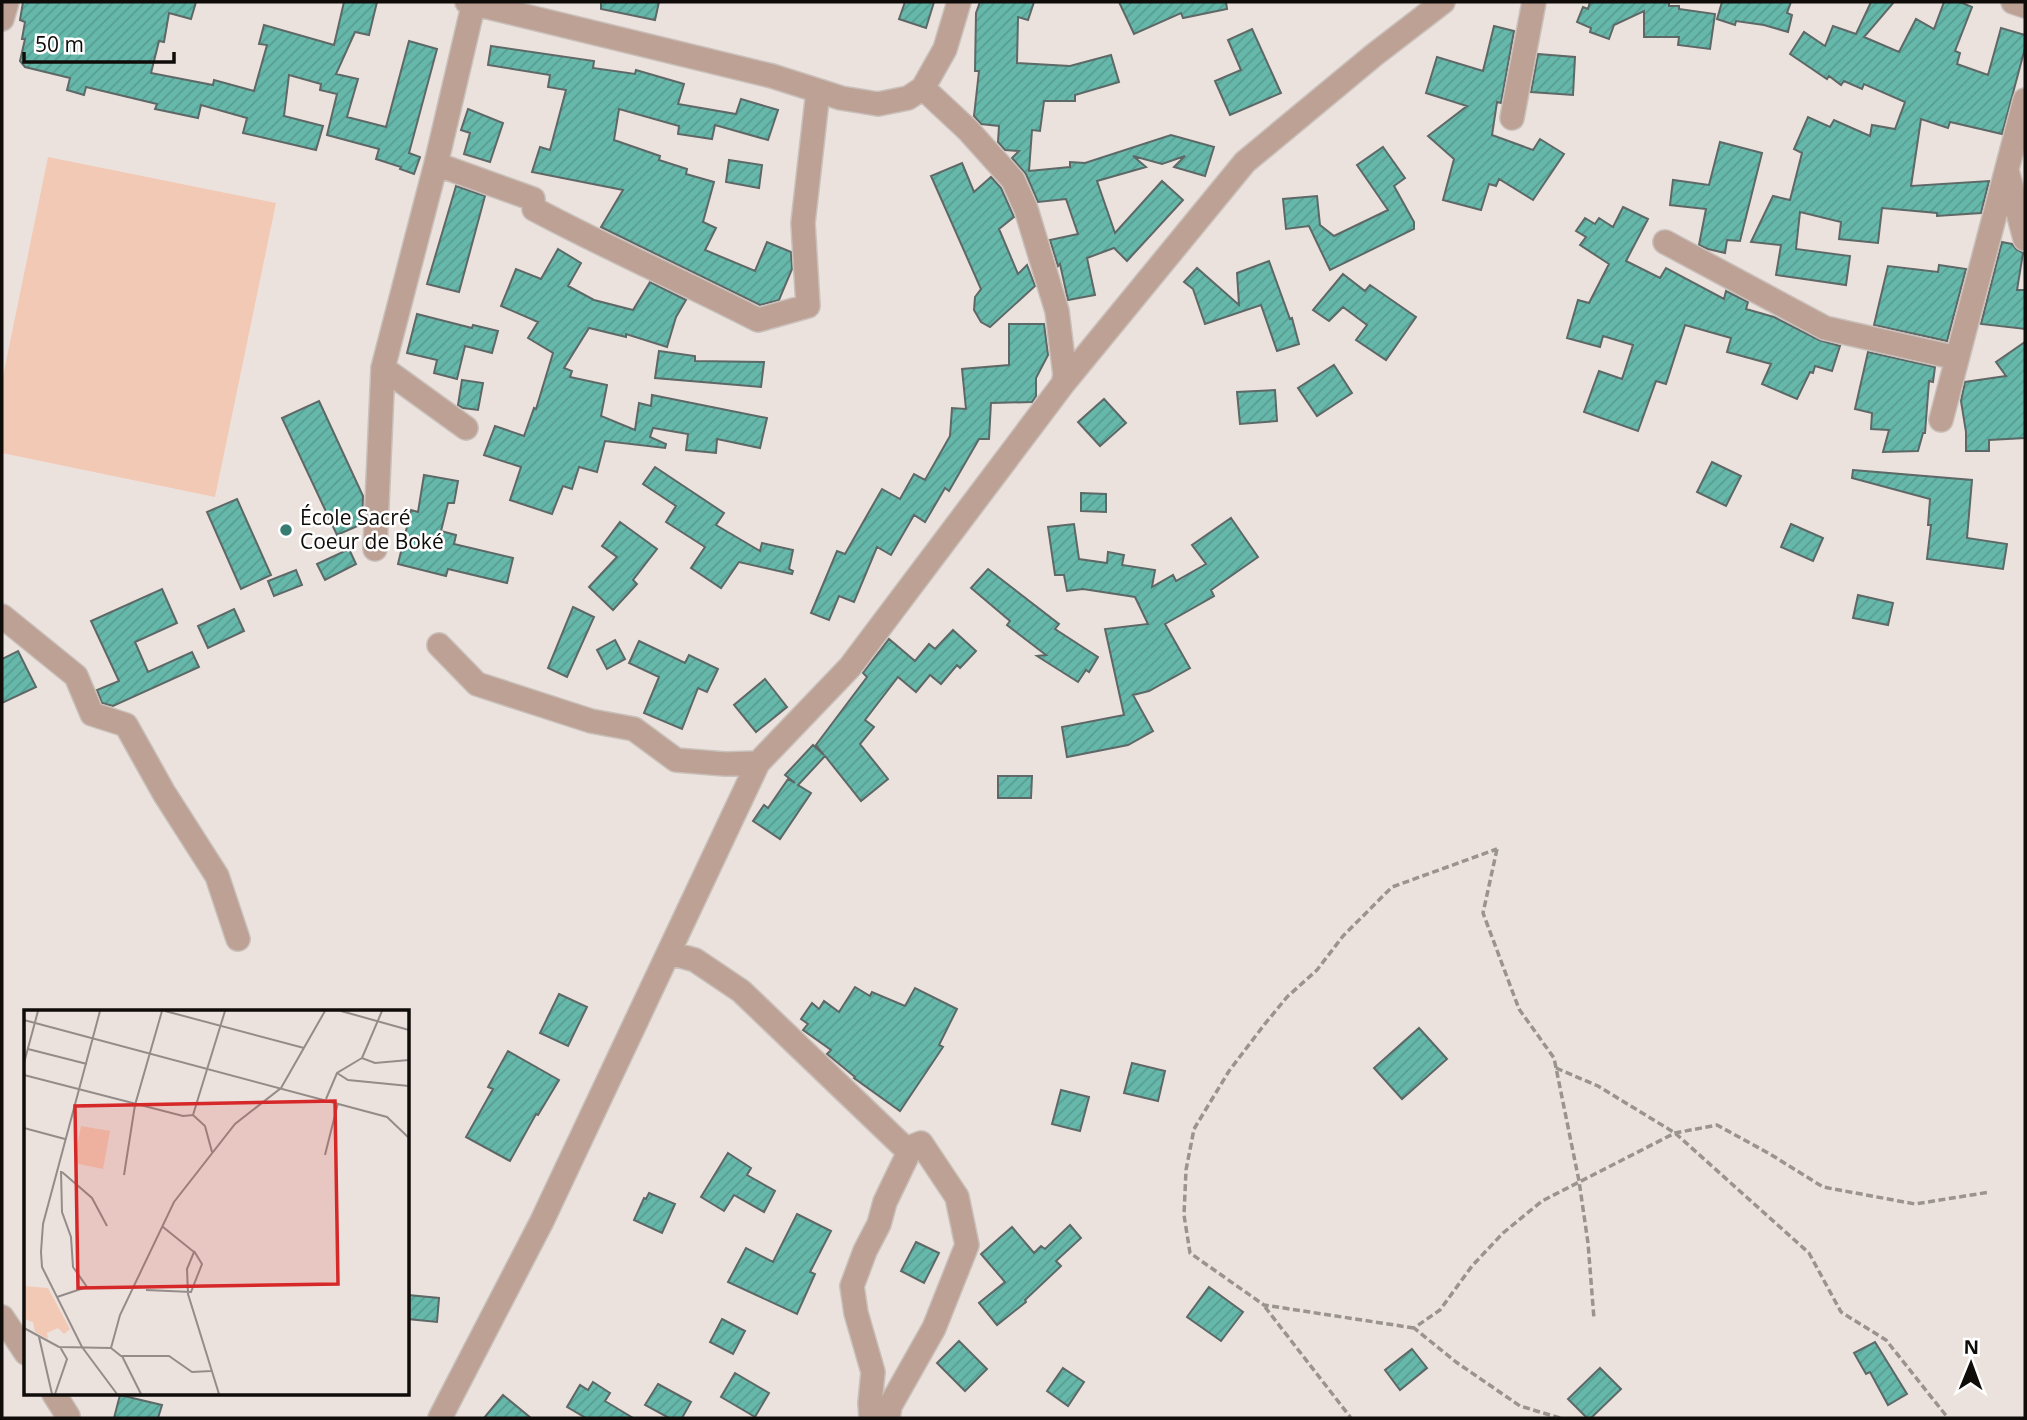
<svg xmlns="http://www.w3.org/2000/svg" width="2027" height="1420" font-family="'Open Sans',sans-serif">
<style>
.pitch{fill:#f2c9b5}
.building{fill:url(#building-hatch);stroke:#5e6866;stroke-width:2}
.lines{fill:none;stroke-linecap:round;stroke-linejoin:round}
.minor-casing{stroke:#c9c0bb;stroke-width:26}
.path{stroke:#9a938f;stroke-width:3.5;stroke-dasharray:7 3.5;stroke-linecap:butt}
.minor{stroke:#bca194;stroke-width:23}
.poi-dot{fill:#367c72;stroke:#fff;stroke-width:2.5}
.labels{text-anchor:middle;stroke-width:5;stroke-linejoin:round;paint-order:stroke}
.poi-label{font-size:21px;fill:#0f0c0a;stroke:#fff;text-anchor:start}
.inset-road{fill:none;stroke:#948c89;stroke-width:2}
.view{fill:#d62828;fill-opacity:0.15;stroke:#d62828;stroke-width:3.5}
.inset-edge{fill:none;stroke:#0f0c0a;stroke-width:3.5}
</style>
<defs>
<pattern id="building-hatch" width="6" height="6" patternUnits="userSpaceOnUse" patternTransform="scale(1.75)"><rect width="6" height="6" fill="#66b8ab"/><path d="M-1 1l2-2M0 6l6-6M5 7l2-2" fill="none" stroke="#579d92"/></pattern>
</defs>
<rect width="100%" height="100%" fill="#ece2dd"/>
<!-- pitch -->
<path class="pitch" d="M 48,157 L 276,203 L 215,497 L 2,453 L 2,381 Z"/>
<!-- building -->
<path class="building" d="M 23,2 L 196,2 L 191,19 L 169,13 L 164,42 L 159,41 L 151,73 L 213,85 L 214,80 L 254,91 L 267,45 L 259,44 L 264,25 L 334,45 L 344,2 L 377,2 L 369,35 L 355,32 L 336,74 L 358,79 L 347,117 L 386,127 L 409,41 L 437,49 L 409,153 L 420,157 L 414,174 L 400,169 L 401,167 L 376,159 L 379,149 L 327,135 L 337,94 L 320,90 L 321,84 L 289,75 L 284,116 L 323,126 L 316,150 L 243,133 L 247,118 L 201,105 L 198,118 L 155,109 L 157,104 L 86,87 L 84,95 L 67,90 L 70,78 L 25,67 L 20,61 L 25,39 L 22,39 L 25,22 L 20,20 Z
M 601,2 L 659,2 L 655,20 L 601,9 Z
M 905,2 L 934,2 L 926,28 L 899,19 Z
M 980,2 L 1034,2 L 1028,20 L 1018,17 L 1017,63 L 1070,66 L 1111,55 L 1119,82 L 1075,95 L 1075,101 L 1044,101 L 1040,131 L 1032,130 L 1029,171 L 1070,167 L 1070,162 L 1085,163 L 1171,135 L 1214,147 L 1205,176 L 1174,167 L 1185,156 L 1162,164 L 1133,156 L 1146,167 L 1097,181 L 1115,233 L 1162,181 L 1183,200 L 1127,261 L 1114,248 L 1087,258 L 1095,295 L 1068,300 L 1060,264 L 1058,266 L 1050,240 L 1078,234 L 1066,199 L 1038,202 L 1026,174 L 1012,158 L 1019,151 L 1005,150 L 998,142 L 999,126 L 981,124 L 974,116 L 979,71 L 975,71 L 976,13 Z
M 1119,2 L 1226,2 L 1227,9 L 1183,18 L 1181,13 L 1134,34 Z
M 1590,2 L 1669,2 L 1669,6 L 1679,6 L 1679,9 L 1715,14 L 1710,49 L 1678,45 L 1679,37 L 1644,37 L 1644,11 L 1614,25 L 1609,39 L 1590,32 L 1591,28 L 1577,22 L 1583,7 L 1588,9 Z
M 1722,2 L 1791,2 L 1787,13 L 1792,15 L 1788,32 L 1764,25 L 1736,21 L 1735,25 L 1717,19 Z
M 1871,2 L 1894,2 L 1864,37 L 1899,52 L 1916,19 L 1934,29 L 1944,2 L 1960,2 L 1972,7 L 1955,51 L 1960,53 L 1957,64 L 1988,75 L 2001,28 L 2025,35 L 2025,48 L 2002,134 L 1950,122 L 1948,128 L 1921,119 L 1911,186 L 1989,181 L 1981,213 L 1937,216 L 1937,213 L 1882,208 L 1878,243 L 1839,239 L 1841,222 L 1800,212 L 1796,249 L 1850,256 L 1846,285 L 1776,275 L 1781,245 L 1751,242 L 1773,196 L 1790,200 L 1802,153 L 1794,149 L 1808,117 L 1830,127 L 1834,120 L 1870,136 L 1872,125 L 1895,129 L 1905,102 L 1864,84 L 1862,89 L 1844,81 L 1841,85 L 1829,76 L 1827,79 L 1790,54 L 1804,32 L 1825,46 L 1833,26 L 1856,34 Z
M 1494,26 L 1514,31 L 1501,103 L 1497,102 L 1492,135 L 1533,150 L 1540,139 L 1564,154 L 1533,200 L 1499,179 L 1496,186 L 1489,184 L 1481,210 L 1443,200 L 1454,159 L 1428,136 L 1467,106 L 1426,93 L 1437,57 L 1483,71 Z
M 1252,29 L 1281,93 L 1230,115 L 1215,81 L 1241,70 L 1228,40 Z
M 491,46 L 594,61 L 593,68 L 635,74 L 636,70 L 684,84 L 678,104 L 736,114 L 741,99 L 778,110 L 768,140 L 715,125 L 712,139 L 678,134 L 679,126 L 619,109 L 614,140 L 660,156 L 659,160 L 687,169 L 686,174 L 714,182 L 703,222 L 716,228 L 705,250 L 755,271 L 767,242 L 791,252 L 792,269 L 779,300 L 760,305 L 601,227 L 623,190 L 532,172 L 540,147 L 550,150 L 566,90 L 548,87 L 550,75 L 488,65 Z
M 1538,54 L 1575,57 L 1573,95 L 1531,92 Z
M 468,109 L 503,123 L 490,162 L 464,154 L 470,133 L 461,130 Z
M 1720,142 L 1762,153 L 1740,241 L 1727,240 L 1725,253 L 1708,249 L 1699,245 L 1706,209 L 1670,205 L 1673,180 L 1709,185 Z
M 1383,147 L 1405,178 L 1394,186 L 1414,222 L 1414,229 L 1330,270 L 1309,226 L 1286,229 L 1283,199 L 1317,196 L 1320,225 L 1334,236 L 1388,210 L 1357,165 Z
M 729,160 L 762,165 L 759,188 L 726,182 Z
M 962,163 L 974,192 L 991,177 L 1001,188 L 1014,217 L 999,229 L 1018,274 L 1027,265 L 1035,286 L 990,327 L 981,322 L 974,310 L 975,297 L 981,289 L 931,176 Z
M 456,186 L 485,196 L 459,292 L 427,284 Z
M 1623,207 L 1648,219 L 1626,261 L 1660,278 L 1666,268 L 1724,299 L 1726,291 L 1748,302 L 1746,309 L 1774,317 L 1819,340 L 1840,346 L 1832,371 L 1815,366 L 1813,373 L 1810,372 L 1797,399 L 1762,384 L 1771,364 L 1727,352 L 1731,338 L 1685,325 L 1666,384 L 1656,381 L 1638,431 L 1584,412 L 1599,371 L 1622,379 L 1633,345 L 1603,336 L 1600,347 L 1567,338 L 1578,300 L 1589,303 L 1609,264 L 1580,245 L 1586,237 L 1576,231 L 1585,218 L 1595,224 L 1599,218 L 1613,227 Z
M 2002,242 L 2012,244 L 2016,249 L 2023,253 L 2017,290 L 2025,290 L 2025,329 L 1981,324 Z
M 558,249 L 581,263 L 568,286 L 594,300 L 633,310 L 650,282 L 686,300 L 676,317 L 667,347 L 626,334 L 626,337 L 589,328 L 564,368 L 572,371 L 570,377 L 607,385 L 601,416 L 635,430 L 639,403 L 651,406 L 652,395 L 767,418 L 760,448 L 717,439 L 716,453 L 686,450 L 688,434 L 653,428 L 650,437 L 666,444 L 665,448 L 605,441 L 597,472 L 579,467 L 572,489 L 563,486 L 552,514 L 510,500 L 521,467 L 484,455 L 495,426 L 524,436 L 534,408 L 536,409 L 553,353 L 528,338 L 538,322 L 501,306 L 516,269 L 541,279 Z
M 1269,261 L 1290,319 L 1292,318 L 1299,344 L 1277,351 L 1261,305 L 1205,324 L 1193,289 L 1184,282 L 1197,268 L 1239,305 L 1237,273 Z
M 1939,265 L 1966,269 L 1947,341 L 1874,325 L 1888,266 L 1938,272 Z
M 1343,274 L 1365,291 L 1370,285 L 1416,317 L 1386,360 L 1356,340 L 1367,325 L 1343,307 L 1329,321 L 1313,310 Z
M 417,314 L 472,328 L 473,325 L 498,331 L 492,353 L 465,346 L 457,379 L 434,373 L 437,360 L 407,353 Z
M 1009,324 L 1044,324 L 1048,355 L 1036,378 L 1036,396 L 1032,402 L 991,403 L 989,439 L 979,439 L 949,491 L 945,488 L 925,522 L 914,515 L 891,555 L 877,547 L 854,602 L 839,596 L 829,620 L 811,613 L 837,551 L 845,554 L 882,489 L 900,499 L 914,474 L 925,480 L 950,436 L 952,408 L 966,409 L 962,369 L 1009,365 Z
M 2025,342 L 2025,438 L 1989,440 L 1989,451 L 1966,451 L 1966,432 L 1961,401 L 1965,382 L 2006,376 L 1996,362 Z
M 659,351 L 695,356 L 695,361 L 764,362 L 761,387 L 655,378 Z
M 1868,352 L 1935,367 L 1933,382 L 1929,381 L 1925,433 L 1923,433 L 1918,451 L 1883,452 L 1889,430 L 1871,429 L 1872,413 L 1855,409 Z
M 1334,365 L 1352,393 L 1317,416 L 1298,388 Z
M 462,380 L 483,383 L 478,410 L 463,408 L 458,405 Z
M 1275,390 L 1277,421 L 1240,424 L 1237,392 Z
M 1104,399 L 1126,423 L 1100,446 L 1078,422 Z
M 319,401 L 363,496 L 362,524 L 337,535 L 282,418 Z
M 1712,462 L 1741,476 L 1726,506 L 1697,492 Z
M 655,467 L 724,513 L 716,525 L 760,551 L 762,543 L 793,550 L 789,569 L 793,571 L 792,574 L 739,562 L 721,588 L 691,568 L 705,547 L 666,522 L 676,506 L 643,484 Z
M 1853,470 L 1972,480 L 1967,538 L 2007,544 L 2003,569 L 1927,559 L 1931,525 L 1928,525 L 1930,499 L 1852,478 Z
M 424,475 L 458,481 L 454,503 L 448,503 L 441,531 L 456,535 L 454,544 L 513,558 L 507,583 L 448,569 L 446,576 L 398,564 L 411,510 L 418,512 Z
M 1081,493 L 1106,494 L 1106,512 L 1081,511 Z
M 237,499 L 271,575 L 241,589 L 207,512 Z
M 1231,518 L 1258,557 L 1211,590 L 1214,596 L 1165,624 L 1190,668 L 1149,691 L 1133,695 L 1153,731 L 1128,745 L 1067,757 L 1062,727 L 1124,715 L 1105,629 L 1148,624 L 1135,597 L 1083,589 L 1067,591 L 1064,575 L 1055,575 L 1048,527 L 1074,524 L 1079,559 L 1107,563 L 1108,552 L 1124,555 L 1122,565 L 1155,570 L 1152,587 L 1173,575 L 1176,581 L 1206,564 L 1192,545 Z
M 620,522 L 657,549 L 633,580 L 637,584 L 613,610 L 589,587 L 617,557 L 602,546 Z
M 1791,524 L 1823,538 L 1813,561 L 1781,547 Z
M 349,549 L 356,564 L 325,580 L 317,564 Z
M 988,569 L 1059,624 L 1055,629 L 1098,657 L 1089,672 L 1086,670 L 1078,682 L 1037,656 L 1046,655 L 1007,625 L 1010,621 L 971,588 Z
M 296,570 L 302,585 L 274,596 L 268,581 Z
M 162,589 L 177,623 L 135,642 L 148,672 L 192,652 L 199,667 L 113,706 L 102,703 L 97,690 L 119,681 L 91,621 Z
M 1858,595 L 1893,603 L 1888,625 L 1853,618 Z
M 573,607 L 594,617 L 567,677 L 548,668 Z
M 234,609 L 244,631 L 208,648 L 198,626 Z
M 953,630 L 976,651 L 960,668 L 957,665 L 941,684 L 930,675 L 916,692 L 898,677 L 865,720 L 874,727 L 860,744 L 888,779 L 861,801 L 825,756 L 798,785 L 811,793 L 780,839 L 753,821 L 764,805 L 768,808 L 788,779 L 795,783 L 785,775 L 813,745 L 824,755 L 816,745 L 867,677 L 863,673 L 889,639 L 915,661 L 929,644 L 935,649 Z
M 615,640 L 625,659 L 607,669 L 597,650 Z
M 639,641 L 685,663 L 689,655 L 718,669 L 707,692 L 698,688 L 682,729 L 644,713 L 659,677 L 629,663 Z
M 18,651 L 36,687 L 2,703 L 2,659 Z
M 765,679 L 787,707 L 756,732 L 734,705 Z
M 998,776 L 1032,776 L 1031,798 L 998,798 Z
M 855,987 L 870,996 L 872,992 L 905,1006 L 915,988 L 957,1009 L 939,1045 L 943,1047 L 900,1111 L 854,1078 L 855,1077 L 827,1054 L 831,1050 L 803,1030 L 808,1024 L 801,1019 L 812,1003 L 819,1009 L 824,1001 L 839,1012 Z
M 559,994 L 587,1007 L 568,1046 L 540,1033 Z
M 1419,1028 L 1447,1059 L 1402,1099 L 1374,1068 Z
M 508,1051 L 559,1080 L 538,1115 L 536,1114 L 510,1161 L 466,1137 L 493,1089 L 488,1087 Z
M 1132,1063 L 1165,1071 L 1158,1101 L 1124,1093 Z
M 1061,1090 L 1089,1097 L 1080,1131 L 1052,1124 Z
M 728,1153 L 751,1168 L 747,1175 L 775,1191 L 764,1212 L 734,1195 L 724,1211 L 701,1197 Z
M 649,1193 L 675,1204 L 662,1233 L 634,1220 L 644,1198 L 646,1199 Z
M 797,1214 L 831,1231 L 810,1272 L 815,1274 L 797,1314 L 728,1282 L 746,1248 L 773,1262 Z
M 1070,1225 L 1081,1238 L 1056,1261 L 1061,1266 L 1025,1300 L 1026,1302 L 997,1325 L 979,1303 L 1005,1282 L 981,1254 L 1012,1227 L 1034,1253 L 1041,1246 L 1045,1249 Z
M 916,1242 L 939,1253 L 924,1283 L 901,1271 Z
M 1209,1287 L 1243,1312 L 1221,1341 L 1187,1317 Z
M 408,1295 L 439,1298 L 437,1322 L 408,1319 Z
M 722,1319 L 745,1331 L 733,1354 L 710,1342 Z
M 959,1341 L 987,1369 L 965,1391 L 937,1363 Z
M 1875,1342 L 1907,1394 L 1888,1405 L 1870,1372 L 1866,1374 L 1854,1353 Z
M 1412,1349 L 1427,1368 L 1400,1390 L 1385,1370 Z
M 1063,1368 L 1084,1382 L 1068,1406 L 1047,1391 Z
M 1600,1368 L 1621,1389 L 1591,1418 L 1587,1418 L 1568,1399 Z
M 735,1373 L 769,1393 L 755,1417 L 721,1397 Z
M 593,1382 L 610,1393 L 605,1401 L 633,1418 L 586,1418 L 567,1407 L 580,1385 L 588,1390 Z
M 658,1384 L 691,1402 L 682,1418 L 669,1418 L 645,1405 Z
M 120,1395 L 162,1405 L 158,1418 L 114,1418 Z
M 503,1395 L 531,1418 L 484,1418 Z"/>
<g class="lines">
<!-- minor casing -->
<g class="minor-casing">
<path id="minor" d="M 467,2 L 772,76 L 841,98 L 878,104 L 908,98 L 923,88 L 968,130 L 1013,180 L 1026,209 L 1057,311 L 1065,375 L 1063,384
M 2013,2 L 2025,6
M 2,19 L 7,2
M 923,88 L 945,49 L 959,2
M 1512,118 L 1534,2
M 436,164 L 533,199 L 534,209 C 607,248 684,282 758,320 L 808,306 L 803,223 L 818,91
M 2008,174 L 2025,239
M 1665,242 L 1825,328 L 1957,358
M 383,368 L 466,428
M 1941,420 L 2025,100
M 375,549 L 383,368 L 436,164 L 474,2
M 2,616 L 76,676 L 92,714 L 126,725 L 164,793 L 217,876 L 238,939
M 439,645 L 477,684 L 591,721 L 634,729 L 676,760 L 725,764 L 758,763
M 670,953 L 695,960 L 741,991 L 909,1152 L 885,1202 L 879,1224 L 865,1251 L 852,1286 L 856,1313 L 873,1372 L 870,1403 L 871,1418
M 2,1317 L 26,1353
M 54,1394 L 68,1416 L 67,1418
M 440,1418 L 542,1221 L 758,763 L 850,667 L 1063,384 L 1245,162 L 1374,55 L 1443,2
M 888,1418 L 890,1406 L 934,1328 L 967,1245 L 957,1197 L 921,1143 L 911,1147 L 909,1152"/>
</g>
<!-- path -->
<path class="path" d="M 1497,849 L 1483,913 L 1519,1009 L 1554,1058 L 1579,1181 L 1588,1243 L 1594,1319
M 1556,1068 L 1598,1086 L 1675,1133 L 1809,1253 L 1841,1312 L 1886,1340 L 1948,1418
M 1265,1307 L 1351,1418
M 1414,1328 L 1264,1305 L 1190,1253 L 1184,1215 L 1186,1170 L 1194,1129 L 1229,1071 L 1264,1025 L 1287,997 L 1317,970 L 1343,936 L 1392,887 L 1497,849
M 1560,1418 L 1520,1406 L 1456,1362 L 1414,1328 L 1440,1310 L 1472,1266 L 1503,1233 L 1542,1201 L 1675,1133 L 1717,1125 L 1770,1154 L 1823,1187 L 1915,1204 L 1990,1192"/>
<!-- minor -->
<use href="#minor" class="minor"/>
</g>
<!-- markers -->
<circle class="poi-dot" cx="286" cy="530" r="7"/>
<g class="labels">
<!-- poi labels -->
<g class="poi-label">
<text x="300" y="525">École Sacré<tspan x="300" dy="24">Coeur de Boké</tspan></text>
</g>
</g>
<!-- overview -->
<g transform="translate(24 1010)">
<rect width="385" height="385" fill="#ece2dd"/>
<path d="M 0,276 L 24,278 L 46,319 L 40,324 L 34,318 L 23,323 L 24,329 L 11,322 L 9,312 L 0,309 Z" fill="#f2c9b5"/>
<path d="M 57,116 L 86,121 L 79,159 L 50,153 Z" fill="#f2c9b5"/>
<path class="inset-road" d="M 76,1 L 19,214 L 17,242 L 18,257 L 58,337 L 93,384M 141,1 L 280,38M 317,1 L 385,20M 0,10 L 363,107 L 385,128M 4,39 L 63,54M 338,48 L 358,1M 0,53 L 14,1M 313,63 L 324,70 L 385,76M 0,65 L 159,106 L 169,105 L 181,116 L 188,142M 302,89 L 313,63 L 338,48 L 351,53 L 385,50M 169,105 L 201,1M 0,118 L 41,129M 301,145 L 314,93M 38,162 L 68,188 L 83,216M 100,165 L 111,95 L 138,1M 139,217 L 170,242 L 163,259 L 164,284 L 195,384M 122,280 L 167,282 L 178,254 L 170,241M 33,287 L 63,277 L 49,257 L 47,227 L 38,202 L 37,161M 0,318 L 35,337 L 87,338 L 96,305 L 150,192 L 211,114 L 257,78 L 301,1M 15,327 L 28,384M 87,338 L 97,346 L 145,346 L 168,362 L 187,361M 98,346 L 117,384M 31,384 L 43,349 L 36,337"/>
<path class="view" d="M 311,91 L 314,274 L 54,278 L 51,96 Z"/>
<rect width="385" height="385" class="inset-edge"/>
</g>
<!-- border -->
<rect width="2027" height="1420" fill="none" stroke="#0f0c0a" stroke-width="7"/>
<!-- north arrow -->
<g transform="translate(1971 1364) rotate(1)" stroke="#ffffff" stroke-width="5" paint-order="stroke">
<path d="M0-5L12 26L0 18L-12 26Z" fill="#0f0c0a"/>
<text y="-10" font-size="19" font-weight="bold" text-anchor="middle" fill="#0f0c0a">N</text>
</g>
<!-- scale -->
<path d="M24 52v10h150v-10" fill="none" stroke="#0f0c0a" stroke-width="3.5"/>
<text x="35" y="52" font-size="21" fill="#0f0c0a" stroke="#ffffff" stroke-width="5" paint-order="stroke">50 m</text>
</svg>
